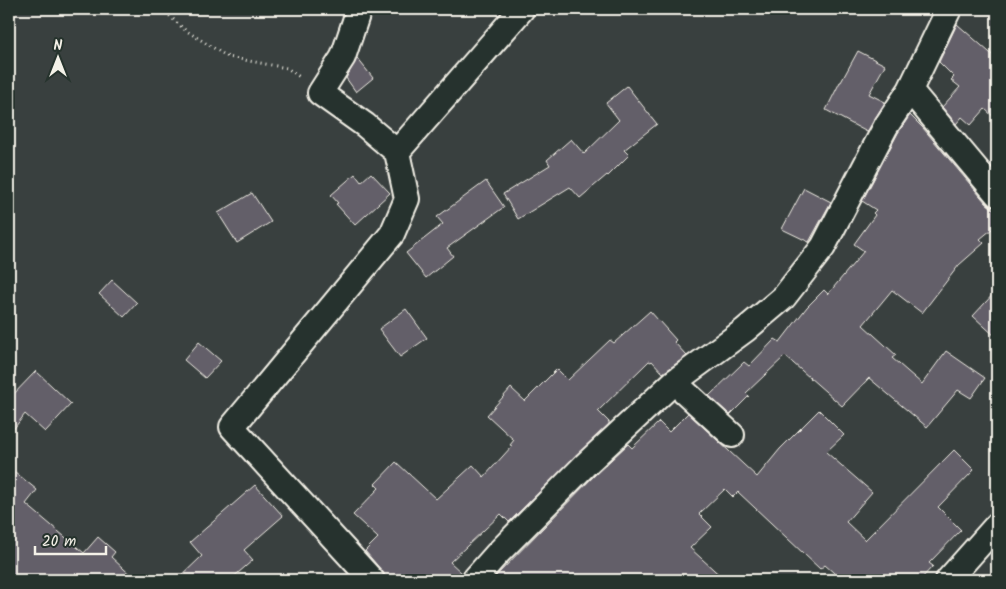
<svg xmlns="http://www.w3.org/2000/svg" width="1006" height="589" font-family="Kalam,sans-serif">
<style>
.building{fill:#645e69;stroke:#f4f1e8}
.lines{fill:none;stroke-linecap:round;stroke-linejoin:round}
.street-casing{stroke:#f4f1e8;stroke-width:28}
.path{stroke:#f4f1e8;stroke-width:3;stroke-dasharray:1 4;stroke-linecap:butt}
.street{stroke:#26332d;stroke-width:24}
</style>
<rect width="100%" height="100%" fill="#39403f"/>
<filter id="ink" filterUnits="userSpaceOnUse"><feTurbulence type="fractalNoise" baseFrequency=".02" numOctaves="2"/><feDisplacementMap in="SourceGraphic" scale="10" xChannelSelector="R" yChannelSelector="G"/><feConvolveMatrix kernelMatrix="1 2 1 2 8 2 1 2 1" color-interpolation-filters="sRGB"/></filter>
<g filter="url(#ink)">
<!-- building -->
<path class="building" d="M 957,24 L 997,59 L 997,120 L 985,109 L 971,125 L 962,117 L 956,124 L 942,107 L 960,87 L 951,80 L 954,77 L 939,62 Z
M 858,51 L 885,65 L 869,94 L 885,102 L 867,132 L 826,110 L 840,82 L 841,82 Z
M 357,58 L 373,78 L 356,92 L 346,78 Z
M 627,86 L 657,124 L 624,150 L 629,155 L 608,176 L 607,175 L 580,198 L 570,187 L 518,219 L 503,194 L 550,165 L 547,160 L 571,139 L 584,154 L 619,120 L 606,103 Z
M 910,115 L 923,128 L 986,203 L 997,212 L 997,225 L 980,239 L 984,243 L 959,265 L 922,313 L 892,290 L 863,325 L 896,355 L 892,358 L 922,384 L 946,351 L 985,378 L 971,398 L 958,390 L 927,427 L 869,378 L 842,406 L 785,356 L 746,393 L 749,396 L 730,415 L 709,396 L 744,362 L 749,366 L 775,339 L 780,342 L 807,307 L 824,290 L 828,294 L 864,251 L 854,244 L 875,215 L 873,213 L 876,210 L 862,201 L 898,133 Z
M 371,173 L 390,193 L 355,225 L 336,204 L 338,203 L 331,195 L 355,174 L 361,182 Z
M 486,181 L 504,207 L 447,248 L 453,256 L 426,278 L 406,253 L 443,224 L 437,217 Z
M 804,188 L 831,202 L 809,242 L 782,229 Z
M 252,193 L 271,222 L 237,243 L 218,213 Z
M 112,280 L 137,303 L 124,317 L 99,294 Z
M 997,290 L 997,338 L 973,316 Z
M 406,309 L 427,338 L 400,357 L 379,329 Z
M 650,311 L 676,340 L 674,342 L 687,356 L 663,373 L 652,361 L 651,362 L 649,361 L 598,411 L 609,422 L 609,424 L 509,522 L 501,514 L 450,562 L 462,573 L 461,580 L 385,580 L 382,571 L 365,551 L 378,538 L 353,515 L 379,488 L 375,484 L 396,462 L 436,499 L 473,465 L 484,477 L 512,446 L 510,445 L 514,440 L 487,415 L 511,388 L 525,401 L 557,369 L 568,380 L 610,340 L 614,343 Z
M 199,342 L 221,361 L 205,378 L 184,360 Z
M 36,371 L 71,404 L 45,432 L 25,414 L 9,435 L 9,399 Z
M 819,410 L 844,435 L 826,452 L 872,492 L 846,522 L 865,540 L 954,450 L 974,470 L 938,507 L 961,530 L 929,563 L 933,566 L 920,580 L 842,580 L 825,565 L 820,569 L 738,492 L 733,497 L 725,489 L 699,514 L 712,527 L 690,548 L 725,580 L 492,580 L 595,475 L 628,444 L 632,448 L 659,422 L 669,432 L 688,413 L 757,477 L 780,449 Z
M 9,467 L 37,490 L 26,504 L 84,553 L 98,537 L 115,552 L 111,557 L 136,580 L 9,580 Z
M 255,485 L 283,516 L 244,550 L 253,560 L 230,580 L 177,580 L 202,556 L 190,542 Z"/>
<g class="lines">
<!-- street casing -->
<g class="street-casing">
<path id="street" d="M 359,9 L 343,57 L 320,93 L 365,125 L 397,152 L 407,199 L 392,234 L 232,427 L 372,580
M 910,90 L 997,194
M 397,152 L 522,9
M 674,382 L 732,435
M 474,580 L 497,554 L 585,465 L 674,382 L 745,330 L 784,297 L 823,247 L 886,126 L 910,90 L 949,9
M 948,580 L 997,525"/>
</g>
<!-- path -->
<path class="path" d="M 162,9 L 185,30 L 228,57 L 287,68 L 301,78"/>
<!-- street -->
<use href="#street" class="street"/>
</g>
</g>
<!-- margin -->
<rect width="1006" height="589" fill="none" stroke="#26332d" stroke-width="30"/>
<rect x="15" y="15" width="976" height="559" fill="none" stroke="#f4f1e8" stroke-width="2" filter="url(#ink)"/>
<!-- north arrow -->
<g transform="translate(58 58)" stroke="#26332d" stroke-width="4" paint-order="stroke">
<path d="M0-4L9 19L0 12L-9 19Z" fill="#f4f1e8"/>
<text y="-8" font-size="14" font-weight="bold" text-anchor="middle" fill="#f4f1e8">N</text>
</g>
<!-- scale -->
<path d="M35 546v8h71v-8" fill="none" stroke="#f4f1e8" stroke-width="2.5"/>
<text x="42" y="546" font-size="15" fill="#f4f1e8" stroke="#26332d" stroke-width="4" paint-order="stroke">20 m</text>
</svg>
